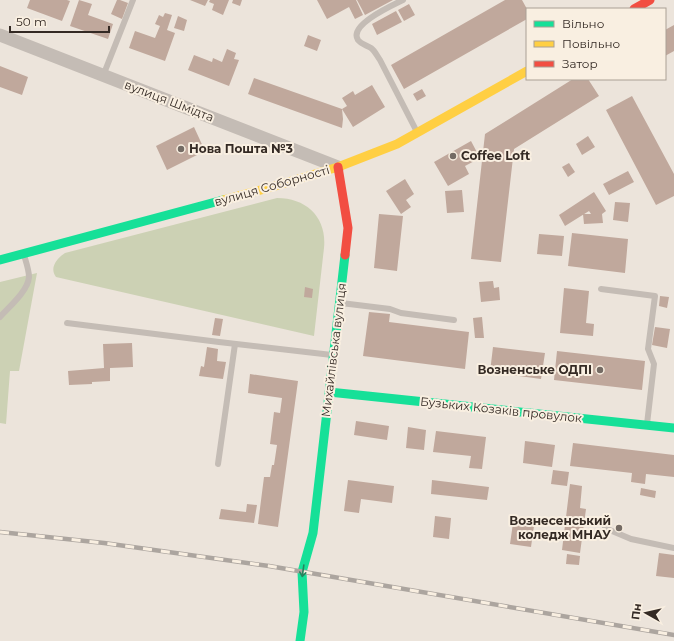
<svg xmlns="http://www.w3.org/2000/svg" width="674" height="641" font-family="Montserrat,sans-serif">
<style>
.green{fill:#ccd1b4}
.building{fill:#c0a89c}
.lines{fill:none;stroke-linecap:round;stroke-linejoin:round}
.lane{stroke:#c4bcb5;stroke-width:6}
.street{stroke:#c4bcb5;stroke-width:13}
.fast{stroke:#16e098;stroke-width:9}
.slow{stroke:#ffcf43;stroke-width:9}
.jam{stroke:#f24e42;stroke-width:9}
.rail-casing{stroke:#aca59f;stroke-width:4.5}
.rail{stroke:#f9efe1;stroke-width:3;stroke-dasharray:9;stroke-linecap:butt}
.oneway{stroke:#25855e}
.poi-dot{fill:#746b64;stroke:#f9efe1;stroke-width:1.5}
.labels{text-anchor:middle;stroke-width:4;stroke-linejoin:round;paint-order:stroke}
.street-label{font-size:12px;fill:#342a24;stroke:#f9efe1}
.poi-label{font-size:12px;font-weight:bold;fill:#342a24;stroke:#f9efe1;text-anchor:start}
</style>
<rect width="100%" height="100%" fill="#ece4db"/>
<!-- green -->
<path class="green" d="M 277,198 C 307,198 327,218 324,248 L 314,336 L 56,277 C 49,268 57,258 65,253 Z
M 37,273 L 19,371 L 10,371 L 6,424 L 0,423 L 0,282 Z"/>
<!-- building -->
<path class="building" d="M 30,0 L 67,0 L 70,1 L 62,21 L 27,8 Z
M 79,0 L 92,4 L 88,15 L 113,24 L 108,39 L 70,26 Z
M 117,0 L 120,0 L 128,3 L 122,19 L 111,14 Z
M 190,0 L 208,0 L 205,6 Z
M 210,0 L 229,0 L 223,15 L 212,10 L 214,4 L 209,2 Z
M 233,0 L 242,0 L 240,6 L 232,3 Z
M 317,0 L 356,0 L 363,15 L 355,19 L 349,7 L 327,19 Z
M 357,0 L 393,0 L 365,15 Z
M 505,0 L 522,0 L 527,9 L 527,19 L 404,89 L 391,65 Z
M 409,4 L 415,15 L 404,21 L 398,10 Z
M 396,11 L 402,22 L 377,35 L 372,24 Z
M 165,13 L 172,15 L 167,30 L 175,33 L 165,61 L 129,48 L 135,31 L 155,38 L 160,26 L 155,24 L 159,15 L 163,17 Z
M 178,16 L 187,20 L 184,31 L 174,28 Z
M 674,25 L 674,51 L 665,56 L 665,30 Z
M 308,35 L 321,40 L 317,51 L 304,46 Z
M 227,49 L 236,53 L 234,59 L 239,60 L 229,86 L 188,70 L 194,55 L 212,62 L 213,58 L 222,62 Z
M 0,66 L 28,77 L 22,95 L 0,87 Z
M 254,78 L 342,109 L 347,106 L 342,98 L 353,91 L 355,95 L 372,85 L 385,107 L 353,127 L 342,109 L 343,119 L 342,128 L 248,94 Z
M 573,79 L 588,79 L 599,96 L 514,149 L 501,262 L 471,259 L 485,134 Z
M 422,89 L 426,96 L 417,101 L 413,94 Z
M 632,96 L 674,174 L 674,196 L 656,205 L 606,110 Z
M 194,127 L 205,151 L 167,170 L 156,146 Z
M 588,136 L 595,147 L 582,155 L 576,144 Z
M 471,141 L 480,158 L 465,166 L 469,174 L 448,186 L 434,162 Z
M 569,163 L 575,172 L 568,177 L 562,167 Z
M 628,171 L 634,182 L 609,195 L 603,184 Z
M 405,179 L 414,194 L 406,200 L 411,207 L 401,214 L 386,191 Z
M 462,190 L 464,212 L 447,213 L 445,191 Z
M 594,192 L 606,211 L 602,214 L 603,223 L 584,224 L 583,214 L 591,214 L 589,211 L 565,226 L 559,215 Z
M 615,202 L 630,203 L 628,222 L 613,220 Z
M 379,214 L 403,216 L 397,271 L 374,268 Z
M 572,233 L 628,239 L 625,273 L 568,266 Z
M 539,234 L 564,236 L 562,256 L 537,254 Z
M 493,281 L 494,288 L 499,287 L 500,300 L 481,302 L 479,282 Z
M 305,287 L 313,289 L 312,298 L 304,297 Z
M 564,288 L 589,291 L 586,323 L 594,324 L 593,336 L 560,333 Z
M 660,296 L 669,297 L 667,308 L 659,306 Z
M 369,312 L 390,314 L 389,322 L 469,332 L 465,369 L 363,356 Z
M 482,317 L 484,338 L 475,338 L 473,318 Z
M 215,318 L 223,319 L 220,336 L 212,335 Z
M 655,327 L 670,329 L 667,348 L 652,345 Z
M 132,343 L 133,367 L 110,368 L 110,381 L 92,382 L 92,384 L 69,385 L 68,371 L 104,368 L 103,344 Z
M 207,347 L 218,349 L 217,361 L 226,362 L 223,379 L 199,376 L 201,366 L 204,367 Z
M 493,347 L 545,353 L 541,379 L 490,372 Z
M 557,351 L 645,361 L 642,390 L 554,380 Z
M 250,374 L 298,381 L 278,527 L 258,524 L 264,477 L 270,477 L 272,465 L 274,465 L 277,445 L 270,444 L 274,412 L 280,413 L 282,398 L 248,393 Z
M 356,421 L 389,426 L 387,440 L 354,435 Z
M 408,427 L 426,430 L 424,450 L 406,448 Z
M 436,431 L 486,437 L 482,469 L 469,468 L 471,456 L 433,452 Z
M 525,441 L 555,445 L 552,467 L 523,463 Z
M 573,443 L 674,455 L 674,477 L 646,474 L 645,484 L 631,482 L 632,473 L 570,466 Z
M 553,470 L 569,472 L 567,486 L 551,484 Z
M 348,480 L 394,486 L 392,503 L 361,499 L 359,513 L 344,511 Z
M 432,480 L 489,487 L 487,500 L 431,494 Z
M 570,484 L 582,486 L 580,508 L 586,509 L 580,553 L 562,550 Z
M 641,488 L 656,491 L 655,498 L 640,495 Z
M 247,504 L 257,505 L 254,523 L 219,519 L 221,509 L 246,512 Z
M 435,516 L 451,518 L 449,539 L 433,537 Z
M 513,523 L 534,526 L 531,547 L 510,544 Z
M 659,553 L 674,555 L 674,578 L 656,576 Z
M 567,554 L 580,556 L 579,565 L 566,564 Z"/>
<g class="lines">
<!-- lane -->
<path class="lane" d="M 403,0 C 393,5 348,25 358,40 C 361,44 366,45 371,48 C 375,51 377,56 380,60 L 417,132
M 103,76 L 133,0
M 601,289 L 655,296 L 648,349 L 654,364 L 647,424
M 341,303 L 390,309 L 401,313 L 454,320
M 0,317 C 9,307 28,291 29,277 C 29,270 26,262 24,255
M 67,323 L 219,342 L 332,355
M 218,464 L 235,344
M 605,528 L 631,539 L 674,548"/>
<!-- street -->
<path class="street" d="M 0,35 L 338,167"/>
<!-- fast -->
<path class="fast" d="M 0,260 L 223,200
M 329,392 L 674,428
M 300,641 L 304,612 L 302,572 L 313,533 L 345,255"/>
<!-- slow -->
<path class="slow" d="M 223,200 L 272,187 L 338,167 L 397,144 L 527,71"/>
<!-- jam -->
<path class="jam" d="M 634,9 L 650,0
M 338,167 L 348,228 L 345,255"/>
<!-- rail casing -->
<g class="rail-casing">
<path id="rail" d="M 0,532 L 104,543 L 269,566 L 674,635"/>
</g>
<!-- rail -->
<use href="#rail" class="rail"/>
</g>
<!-- one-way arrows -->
<defs><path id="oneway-shaft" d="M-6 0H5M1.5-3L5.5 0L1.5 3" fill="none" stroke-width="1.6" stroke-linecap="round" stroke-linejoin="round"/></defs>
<use class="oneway" href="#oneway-shaft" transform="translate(303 571) rotate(98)"/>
<!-- markers -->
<g class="poi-dot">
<circle cx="181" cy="149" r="4"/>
<circle cx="453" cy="156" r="4"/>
<circle cx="600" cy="370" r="4"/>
<circle cx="619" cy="528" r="4"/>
</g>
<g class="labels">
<!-- street labels -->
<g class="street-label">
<text transform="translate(169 101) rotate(21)" y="4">вулиця Шмідта</text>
<text transform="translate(272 186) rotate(-16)" y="4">вулиця Соборності</text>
<text transform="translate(334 350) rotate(-83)" y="4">Михайлівська вулиця</text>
<text transform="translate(501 410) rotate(6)" y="4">Бузьких Козаків провулок</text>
</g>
<!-- poi labels -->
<g class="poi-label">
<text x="189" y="153">Нова Пошта №3</text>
<text x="461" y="160">Coffee Loft</text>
<text x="592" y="374" text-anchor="end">Возненське ОДПІ</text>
<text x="611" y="525" text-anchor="end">Вознесенський<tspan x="611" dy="14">коледж МНАУ</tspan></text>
</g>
</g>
<!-- legend -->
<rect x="526" y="8" width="140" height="72" fill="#f9efe1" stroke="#aaa095"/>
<rect x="534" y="21" width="20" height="6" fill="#16e098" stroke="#aaa095"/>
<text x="562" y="28" font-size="12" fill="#342a24">Вільно</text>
<rect x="534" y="41" width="20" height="6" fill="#ffcf43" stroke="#aaa095"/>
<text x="562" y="48" font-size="12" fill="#342a24">Повільно</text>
<rect x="534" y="61" width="20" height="6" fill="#f24e42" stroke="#aaa095"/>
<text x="562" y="68" font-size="12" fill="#342a24">Затор</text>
<!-- north arrow -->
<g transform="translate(646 613) rotate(278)" stroke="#f9efe1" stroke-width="3" paint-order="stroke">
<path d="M0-3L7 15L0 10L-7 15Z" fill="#342a24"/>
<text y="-6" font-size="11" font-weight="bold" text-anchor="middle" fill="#342a24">Пн</text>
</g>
<!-- scale -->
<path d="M10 26v6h99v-6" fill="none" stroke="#342a24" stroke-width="2"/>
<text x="16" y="26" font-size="12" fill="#342a24" stroke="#f9efe1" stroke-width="3" paint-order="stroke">50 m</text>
</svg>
